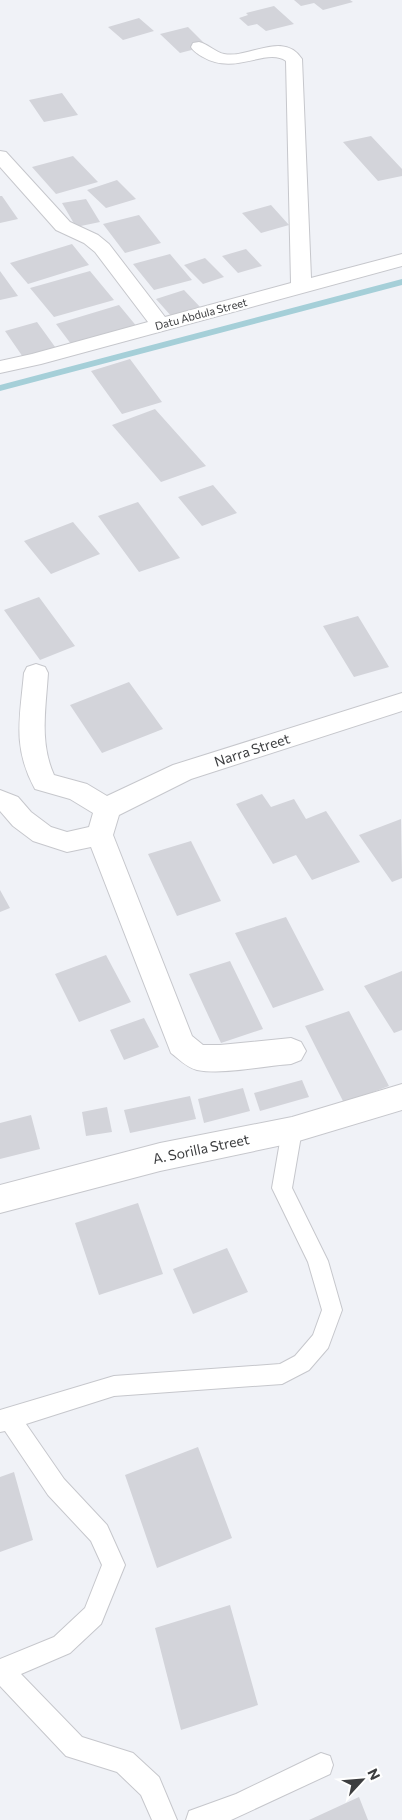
<svg xmlns="http://www.w3.org/2000/svg" width="402" height="1820" font-family="Commissioner,sans-serif">
<style>
.lines{fill:none;stroke-linecap:round;stroke-linejoin:round}
.stream{fill:#a5cfd8;fill-rule:evenodd}
.building{fill:#d3d4da}
.lane-casing{stroke:#c6c7cc;stroke-width:2}
.street-casing{stroke:#c6c7cc;stroke-width:2}
.secondary-casing{stroke:#c6c7cc;stroke-width:2}
.lane{fill:#fff;fill-rule:evenodd}
.street{fill:#fff;fill-rule:evenodd}
.secondary{fill:#fff;fill-rule:evenodd}
.labels{text-anchor:middle;stroke-width:4.5;stroke-linejoin:round;paint-order:stroke}
.far-street-label{font-size:11px;fill:#3c3d3f;stroke:#fff}
.street-label{font-size:14px;fill:#3c3d3f;stroke:#fff}
</style>
<rect width="100%" height="100%" fill="#f0f2f7"/>
<g class="lines">
<!-- stream -->
<path class="stream" d="M 402,279 L 402,285 L 0,391 L 0,385 Z"/>
</g>
<!-- building -->
<path class="building" d="M 294,0 L 350,0 L 353,2 L 323,10 L 314,3 L 301,6 Z
M 274,6 L 294,24 L 266,31 L 257,24 L 248,26 L 239,18 L 248,15 L 246,13 Z
M 139,18 L 154,31 L 123,40 L 108,27 Z
M 188,27 L 207,46 L 180,53 L 160,34 Z
M 62,93 L 78,115 L 44,122 L 29,100 Z
M 371,136 L 402,169 L 402,176 L 378,181 L 343,142 Z
M 73,156 L 98,182 L 56,194 L 32,167 Z
M 117,180 L 136,199 L 106,208 L 87,190 Z
M 0,196 L 2,196 L 18,219 L 0,223 Z
M 86,199 L 100,222 L 76,227 L 62,203 Z
M 271,205 L 289,225 L 261,233 L 242,213 Z
M 139,215 L 161,243 L 125,253 L 103,224 Z
M 72,244 L 89,265 L 28,284 L 10,263 Z
M 246,249 L 262,266 L 238,273 L 222,256 Z
M 170,254 L 192,280 L 154,290 L 133,264 Z
M 205,258 L 224,277 L 203,284 L 184,265 Z
M 0,271 L 18,296 L 0,300 Z
M 90,271 L 114,300 L 54,317 L 30,288 Z
M 184,290 L 201,308 L 172,317 L 156,299 Z
M 119,305 L 138,328 L 74,348 L 56,324 Z
M 37,322 L 58,351 L 25,360 L 5,331 Z
M 130,359 L 162,402 L 122,414 L 91,371 Z
M 155,409 L 206,466 L 161,482 L 112,425 Z
M 213,485 L 237,513 L 202,526 L 178,497 Z
M 138,502 L 180,558 L 139,572 L 98,516 Z
M 73,522 L 100,554 L 51,574 L 24,541 Z
M 39,597 L 75,646 L 40,660 L 4,610 Z
M 358,616 L 389,667 L 354,677 L 323,626 Z
M 129,682 L 163,729 L 102,753 L 70,705 Z
M 262,794 L 271,807 L 294,799 L 306,819 L 326,811 L 360,862 L 312,880 L 296,855 L 273,864 L 236,804 Z
M 401,819 L 402,878 L 392,882 L 359,835 Z
M 191,841 L 221,901 L 177,916 L 148,854 Z
M 0,890 L 10,908 L 0,912 Z
M 286,917 L 324,990 L 273,1008 L 235,933 Z
M 106,955 L 131,1002 L 79,1022 L 55,974 Z
M 230,961 L 263,1029 L 221,1043 L 189,974 Z
M 402,971 L 402,1030 L 394,1033 L 364,986 Z
M 349,1011 L 389,1086 L 344,1103 L 305,1026 Z
M 144,1018 L 159,1047 L 124,1060 L 110,1030 Z
M 302,1080 L 309,1097 L 260,1111 L 254,1093 Z
M 243,1088 L 250,1111 L 204,1123 L 198,1099 Z
M 190,1096 L 196,1119 L 130,1133 L 124,1110 Z
M 107,1107 L 112,1132 L 86,1136 L 82,1112 Z
M 31,1115 L 40,1149 L 0,1159 L 0,1123 Z
M 138,1203 L 163,1274 L 99,1295 L 75,1223 Z
M 227,1248 L 248,1292 L 193,1314 L 173,1269 Z
M 198,1447 L 232,1538 L 157,1568 L 125,1475 Z
M 14,1472 L 33,1540 L 0,1552 L 0,1477 Z
M 230,1605 L 258,1705 L 181,1730 L 155,1628 Z
M 359,1797 L 368,1820 L 309,1820 Z"/>
<g class="lines">
<!-- lane casing -->
<g class="lane-casing">
<path id="lane" d="M 292,1121 L 299,1124 L 302,1130 L 292,1188 L 328,1261 L 342,1310 L 328,1348 L 309,1370 L 282,1384 L 114,1396 L 26,1424 L 64,1479 L 107,1525 L 125,1565 L 101,1624 L 70,1653 L 21,1674 L 82,1737 L 133,1753 L 159,1777 L 177,1820 L 152,1820 L 141,1795 L 117,1772 L 66,1756 L 0,1686 L 0,1659 L 54,1637 L 85,1608 L 102,1565 L 91,1541 L 48,1495 L 5,1431 L 0,1432 L 0,1410 L 114,1376 L 280,1364 L 295,1356 L 313,1335 L 322,1310 L 308,1262 L 272,1188 L 282,1130 L 285,1124 Z
M 321,1753 L 330,1756 L 333,1765 L 330,1774 L 231,1820 L 186,1820 L 189,1811 L 236,1794 Z"/>
</g>
<!-- street casing -->
<g class="street-casing">
<path id="street" d="M 199,42 C 208,44 215,52 224,54 C 249,59 283,30 302,59 L 311,278 L 402,254 L 402,266 L 41,364 L 0,373 L 0,361 L 32,354 L 148,322 L 95,252 L 84,243 L 56,230 L 0,167 L 0,151 L 6,152 L 70,222 L 98,235 L 109,244 L 165,317 L 291,283 L 286,61 C 267,47 235,76 203,57 C 198,54 194,52 191,47 L 193,43 Z
M 36,664 L 45,667 L 48,673 C 46,707 39,742 54,775 L 87,784 L 107,796 L 173,765 L 402,693 L 402,711 L 191,779 L 119,815 L 113,835 L 192,1036 L 203,1045 L 220,1045 L 291,1038 L 301,1042 L 306,1051 L 301,1060 L 291,1064 C 263,1066 224,1075 197,1070 C 186,1067 179,1059 171,1053 L 91,847 L 67,852 L 33,841 L 13,826 L 0,811 L 0,790 L 18,797 L 31,812 L 51,827 L 67,832 L 89,827 L 93,813 L 70,799 L 35,789 C 12,747 20,718 24,673 L 27,667 Z"/>
</g>
<!-- secondary casing -->
<g class="secondary-casing">
<path id="secondary" d="M 402,1084 L 402,1110 L 292,1143 L 160,1171 L 0,1213 L 0,1185 L 160,1143 L 292,1117 Z"/>
</g>
<!-- lane -->
<use href="#lane" class="lane"/>
<!-- street -->
<use href="#street" class="street"/>
<!-- secondary -->
<use href="#secondary" class="secondary"/>
</g>
<g class="labels">
<!-- far-street labels -->
<g class="far-street-label">
<text transform="translate(201 314) rotate(-15)" y="4">Datu Abdula Street</text>
</g>
<!-- street labels -->
<g class="street-label">
<text transform="translate(252 750) rotate(-18)" y="5">Narra Street</text>
<text transform="translate(201 1149) rotate(-12)" y="5">A. Sorilla Street</text>
</g>
</g>
<!-- north arrow -->
<g transform="translate(362 1780) rotate(64)" stroke="#ffffff" stroke-width="4" paint-order="stroke">
<path d="M0-4L9 19L0 12L-9 19Z" fill="#3c3d3f"/>
<text y="-8" font-size="14" font-weight="bold" text-anchor="middle" fill="#3c3d3f">N</text>
</g>
</svg>
